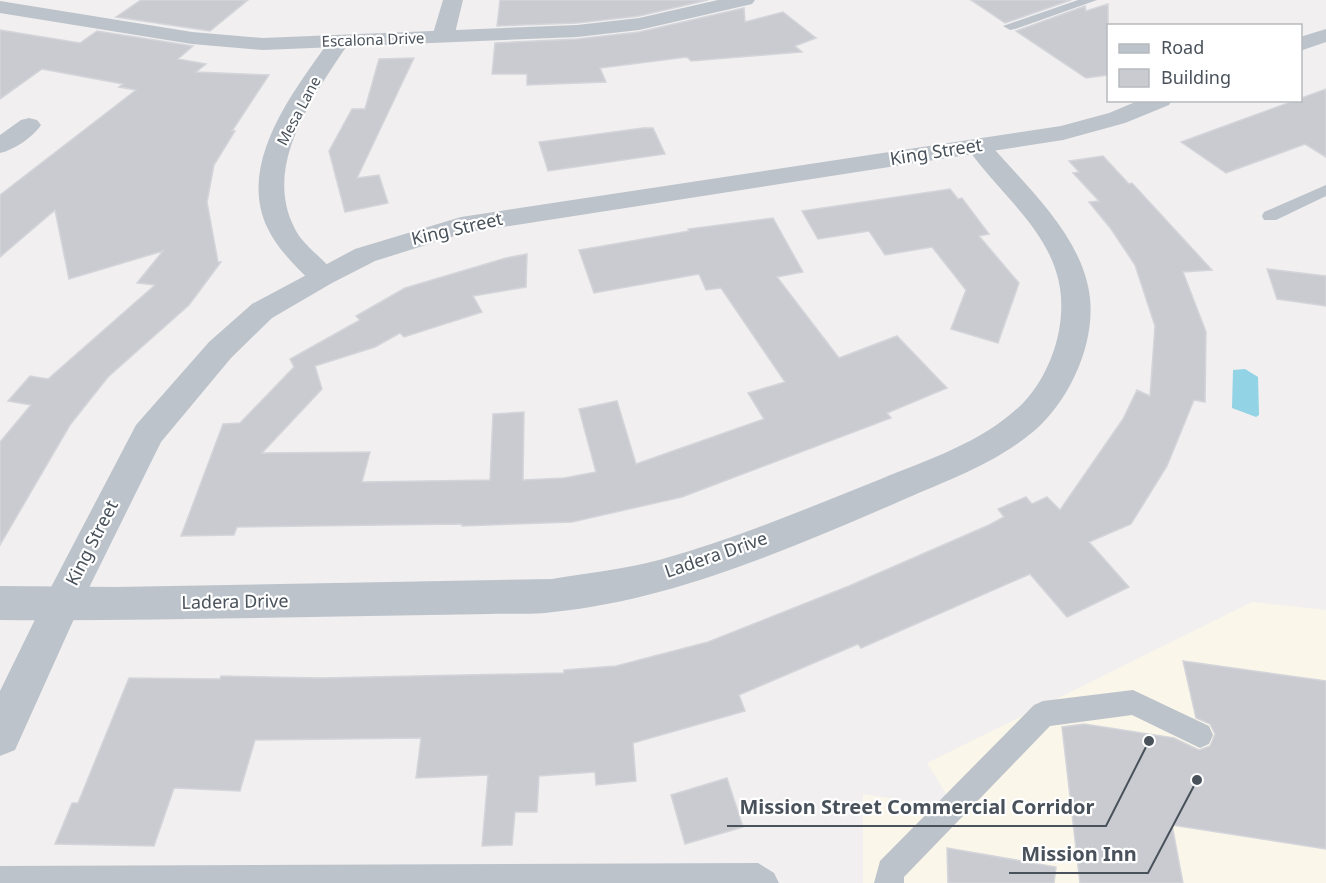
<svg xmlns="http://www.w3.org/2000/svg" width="1326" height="883" font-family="'Noto Sans',sans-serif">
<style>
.commercial{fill:#fbf6ea}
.water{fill:#92d3e5}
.building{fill:#c9cbd1;stroke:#d4d5da;stroke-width:1.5}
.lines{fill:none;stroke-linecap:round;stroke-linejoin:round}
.service{fill:#bcc3cb;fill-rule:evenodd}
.minor{fill:#bcc3cb;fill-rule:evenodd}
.tertiary{fill:#bcc3cb;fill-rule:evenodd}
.labels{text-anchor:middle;stroke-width:4.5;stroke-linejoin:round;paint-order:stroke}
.far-street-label{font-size:15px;fill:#49525b;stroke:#fff}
.street-label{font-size:18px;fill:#49525b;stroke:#fff}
.leader{fill:none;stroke:#49525b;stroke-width:2}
.callout-dot{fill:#49525b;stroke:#fff;stroke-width:2}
.callout-label{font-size:20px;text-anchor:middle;font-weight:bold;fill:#49525b;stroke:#fff;stroke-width:4.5;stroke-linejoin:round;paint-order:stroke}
</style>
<rect width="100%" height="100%" fill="#f1efef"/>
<!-- commercial -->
<path class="commercial" d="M 1252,602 L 1326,610 L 1326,883 L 863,883 L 863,794 L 955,808 L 927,763 Z"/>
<!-- water -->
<path class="water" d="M 1245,369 L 1258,377 L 1259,415 L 1256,417 L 1232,408 L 1233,370 Z"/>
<!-- building -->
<path class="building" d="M 141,0 L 248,0 L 210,31 L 116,17 Z
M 500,0 L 708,0 L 639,16 L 577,23 L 497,26 Z
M 971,0 L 1071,0 L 1005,23 Z
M 1108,4 L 1108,75 L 1086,78 L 1016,31 L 1085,6 L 1086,11 Z
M 744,8 L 745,22 L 783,12 L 816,38 L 795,46 L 802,52 L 691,61 L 687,57 L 600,68 L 606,82 L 527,85 L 527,74 L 492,74 L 495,43 L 577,39 L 639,32 Z
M 0,30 L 80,43 L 97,31 L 193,46 L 178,59 L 206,64 L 196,72 L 269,75 L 232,131 L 235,131 L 214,165 L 207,202 L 218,262 L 221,262 L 189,305 L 108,377 L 70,425 L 0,545 L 0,442 L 31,405 L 8,401 L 30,376 L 48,379 L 155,285 L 137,283 L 163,251 L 69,279 L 55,210 L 0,257 L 0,195 L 136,90 L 119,87 L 123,84 L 42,69 L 0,99 Z
M 414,58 L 357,178 L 379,175 L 388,203 L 345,212 L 329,151 L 352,109 L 365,109 L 379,59 Z
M 1326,89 L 1326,157 L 1305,144 L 1226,173 L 1181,142 Z
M 643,128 L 653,128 L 665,154 L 548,171 L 539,142 Z
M 1103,156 L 1129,184 L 1132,183 L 1212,270 L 1183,272 L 1206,332 L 1205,402 L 1194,400 L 1167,466 L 1131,524 L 1089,542 L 1129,587 L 1067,617 L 1030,574 L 861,648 L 858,644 L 739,695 L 745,711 L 633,743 L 636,781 L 596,785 L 595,772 L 539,776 L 537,812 L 515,812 L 512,845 L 482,846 L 488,775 L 416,778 L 421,738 L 255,740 L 240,791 L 174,788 L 154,846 L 55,844 L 72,803 L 78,803 L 129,678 L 220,679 L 221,676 L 321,678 L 564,673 L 564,670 L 616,666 L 708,642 L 849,586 L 989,525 L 1004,517 L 998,509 L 1026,497 L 1032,504 L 1047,497 L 1060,510 L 1123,419 L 1137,390 L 1150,396 L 1155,326 L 1135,265 L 1111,229 L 1089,202 L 1099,201 L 1073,173 L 1079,172 L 1069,161 Z
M 950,189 L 958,199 L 962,198 L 989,234 L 979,236 L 1019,283 L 998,343 L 951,329 L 966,290 L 932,247 L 885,255 L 869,231 L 818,239 L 802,211 Z
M 773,218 L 803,272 L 777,277 L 839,358 L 897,336 L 947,388 L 887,413 L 891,418 L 682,497 L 572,522 L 462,526 L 462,524 L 237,527 L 234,535 L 181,536 L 223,424 L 240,423 L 294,367 L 290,359 L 360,320 L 356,316 L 405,288 L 506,258 L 527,254 L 526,287 L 473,296 L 482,312 L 404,337 L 400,333 L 375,347 L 315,366 L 322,389 L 262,453 L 370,452 L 362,482 L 490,480 L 493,414 L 524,412 L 523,480 L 564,478 L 596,472 L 579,409 L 617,401 L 636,464 L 764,419 L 748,393 L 785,382 L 721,288 L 706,290 L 699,274 L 594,293 L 579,250 L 689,231 L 688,229 Z
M 1267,269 L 1326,276 L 1326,306 L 1277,299 Z
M 1183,661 L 1326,681 L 1326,849 L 1172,825 L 1183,883 L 1080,883 L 1062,727 L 1084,724 L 1174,738 L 1199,750 L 1210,746 L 1215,734 L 1210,724 L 1196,718 Z
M 727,778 L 743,827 L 685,844 L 671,795 Z
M 947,848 L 1056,867 L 1054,883 L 948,883 Z"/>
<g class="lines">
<!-- service -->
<path class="service" d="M 1078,0 L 1097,0 L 1015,29 L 1010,30 L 1003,26 Z
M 1326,185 L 1326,196 L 1276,220 L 1264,220 L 1262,216 L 1264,212 Z
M 1133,690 L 1209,726 L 1213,735 L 1209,744 L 1200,748 L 1132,715 L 1050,726 L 904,877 L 904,883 L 874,883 L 880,861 L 1034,705 L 1043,701 Z
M 758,863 L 774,873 L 779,883 L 0,883 L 0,866 Z"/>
<!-- minor -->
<path class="minor" d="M 443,0 L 463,0 L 454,37 L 450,41 L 436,41 L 432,37 Z
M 339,35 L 346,37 L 350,41 C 316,93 262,163 294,227 C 303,247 325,258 336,276 L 332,283 L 322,285 L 312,283 C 296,266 278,250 268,229 C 235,163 296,88 332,37 Z
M 29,118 L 37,120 L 41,125 C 33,137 14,150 0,153 L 0,135 L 21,120 Z
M 978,139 L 987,141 C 1026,186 1083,236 1090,298 C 1095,345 1069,401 1034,431 C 994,465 943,482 896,503 C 786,550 672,600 553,612 C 532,615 510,613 489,614 C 449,615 409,615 368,616 C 246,618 123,621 0,620 L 0,586 L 116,587 L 552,579 C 588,573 624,569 659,560 C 735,539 808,508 881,479 C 930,459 986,441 1024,402 C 1051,373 1066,327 1060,288 C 1051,230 997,192 966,146 L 969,141 Z"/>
<!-- tertiary -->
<path class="tertiary" d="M 718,0 L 755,0 L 752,4 L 639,30 L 577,37 L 263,50 L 192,44 L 0,13 L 0,1 L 192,32 L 263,38 L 577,25 L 639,18 Z
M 1326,29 L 1326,42 L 1300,51 L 1300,37 Z
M 1140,100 L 1172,100 L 1169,105 L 1125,123 L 1063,140 L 464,233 L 375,261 L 332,283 L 272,318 L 231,358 L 161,442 L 78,610 L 15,750 L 0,756 L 0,691 L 49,591 L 136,425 L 209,342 L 252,304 L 355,249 L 461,217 L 1061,126 L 1109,113 Z"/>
</g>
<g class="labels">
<!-- far-street labels -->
<g class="far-street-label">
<text transform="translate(373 40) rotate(-2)" y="5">Escalona Drive</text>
<text transform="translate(299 111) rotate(-62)" y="5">Mesa Lane</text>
</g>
<!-- street labels -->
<g class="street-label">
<text transform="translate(936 152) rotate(-9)" y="6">King Street</text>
<text transform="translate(457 229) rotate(-13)" y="6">King Street</text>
<text transform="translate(92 543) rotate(-63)" y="6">King Street</text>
<text transform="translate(716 555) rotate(-19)" y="6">Ladera Drive</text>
<text transform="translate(235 602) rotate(-1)" y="6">Ladera Drive</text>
</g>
</g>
<!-- callouts -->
<path class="leader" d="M1149 741L1106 826H727M1197 780L1148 873H1009"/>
<g class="callout-dot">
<circle cx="1149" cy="741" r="6"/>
<circle cx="1197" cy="780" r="6"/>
</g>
<g class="callout-label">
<text x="917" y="814">Mission Street Commercial Corridor</text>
<text x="1079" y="861">Mission Inn</text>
</g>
<!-- legend -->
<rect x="1107" y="24" width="195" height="78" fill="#ffffff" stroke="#b6babd" stroke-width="1.5"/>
<rect x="1119" y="44" width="30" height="9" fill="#bcc3cb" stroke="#b6babd" stroke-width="1.5"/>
<text x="1161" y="54" font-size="18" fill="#49525b">Road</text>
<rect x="1119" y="69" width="30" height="18" fill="#c9cbd1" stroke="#b6babd" stroke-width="1.5"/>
<text x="1161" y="84" font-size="18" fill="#49525b">Building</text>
</svg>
